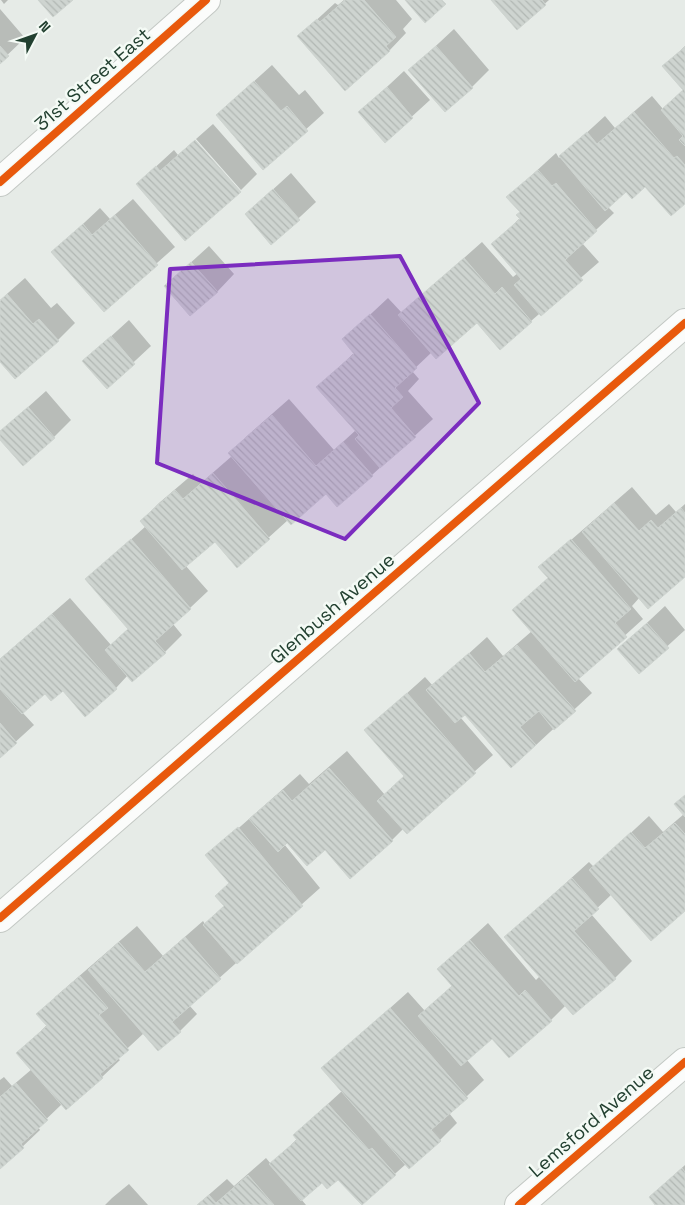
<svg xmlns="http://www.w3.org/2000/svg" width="685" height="1205" font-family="'Space Grotesk',sans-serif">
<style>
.shadow{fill:#0003}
.building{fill:url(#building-back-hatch);stroke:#ced4d0}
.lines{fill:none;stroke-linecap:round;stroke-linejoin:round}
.minor-casing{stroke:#c3c8c4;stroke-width:30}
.minor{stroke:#fbfcfb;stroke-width:28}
.cycleway-casing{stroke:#f4faf5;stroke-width:11}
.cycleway{stroke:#e8590c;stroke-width:8}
.marked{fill:#7b2cbf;fill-opacity:0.2;stroke:#7b2cbf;stroke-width:4;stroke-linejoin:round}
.labels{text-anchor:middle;stroke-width:5;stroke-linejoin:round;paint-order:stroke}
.street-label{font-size:19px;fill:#224030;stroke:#f4faf5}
</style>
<defs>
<pattern id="building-back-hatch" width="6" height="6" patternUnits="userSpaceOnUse" patternTransform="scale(1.25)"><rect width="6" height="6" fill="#ced4d0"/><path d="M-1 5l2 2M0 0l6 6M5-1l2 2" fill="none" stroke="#b1b7b3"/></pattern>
</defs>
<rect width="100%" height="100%" fill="#e6ebe7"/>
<!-- shadow -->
<path class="shadow" d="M 1,0 L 8,0 L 4,4 Z
M 344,0 L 396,0 L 412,19 L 403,29 L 406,33 L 389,51 L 299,36 L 335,3 L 338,5 Z
M 492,0 L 549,0 L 517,28 Z
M 0,9 L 25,38 L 0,62 Z
M 454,29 L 489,70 L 472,87 L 410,70 Z
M 685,46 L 685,202 L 645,185 L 626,191 L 608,207 L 614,213 L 582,243 L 599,262 L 500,348 L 477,321 L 432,352 L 412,371 L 419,379 L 408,391 L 433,419 L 372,475 L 326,493 L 288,520 L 237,566 L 215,540 L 185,565 L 208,591 L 173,624 L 182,635 L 165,652 L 128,675 L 116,688 L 63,689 L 45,693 L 22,712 L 34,725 L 0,756 L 0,659 L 70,598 L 111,645 L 129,628 L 87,579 L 146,526 L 141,521 L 159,503 L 193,474 L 201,483 L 232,456 L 230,453 L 247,436 L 289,399 L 334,450 L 356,430 L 318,387 L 355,352 L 344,339 L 388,298 L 402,313 L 482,242 L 513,277 L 518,273 L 493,244 L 520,218 L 521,212 L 508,197 L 556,153 L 559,158 L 605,116 L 615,128 L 652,96 L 663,109 L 684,89 L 664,66 Z
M 272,65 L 299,95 L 305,90 L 324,113 L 263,168 L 217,115 Z
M 404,71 L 430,100 L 385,141 L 360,112 Z
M 213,124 L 257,174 L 241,190 L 196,139 Z
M 194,141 L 239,192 L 137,184 L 174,150 L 178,155 Z
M 291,173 L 316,202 L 272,243 L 246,214 Z
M 133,199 L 175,247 L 104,310 L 53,252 L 100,208 L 110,219 Z
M 209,246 L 234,274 L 217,292 L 165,286 Z
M 25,278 L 51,308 L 57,303 L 75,323 L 58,340 L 0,360 L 0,300 Z
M 129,320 L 151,346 L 107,387 L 84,361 Z
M 46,391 L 71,420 L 54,437 L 0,438 L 0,432 Z
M 632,487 L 656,515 L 669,504 L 676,512 L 685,504 L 685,575 L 640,597 L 632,606 L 643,619 L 578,678 L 592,693 L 536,745 L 465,713 L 460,717 L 493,755 L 407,832 L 404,828 L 392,840 L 325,849 L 287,841 L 284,844 L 320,888 L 189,1005 L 197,1014 L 180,1031 L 144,1033 L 117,1058 L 120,1060 L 102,1077 L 62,1104 L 38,1127 L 40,1130 L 0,1168 L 0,1080 L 4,1077 L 12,1086 L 32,1069 L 18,1053 L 47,1025 L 55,997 L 137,926 L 163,956 L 203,921 L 205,924 L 225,905 L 230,882 L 207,856 L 300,774 L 309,784 L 347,751 L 385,795 L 405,775 L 366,730 L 425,677 L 433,686 L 487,637 L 503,656 L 532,631 L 514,610 L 549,577 L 540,567 Z
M 665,606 L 685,630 L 639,672 L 619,649 Z
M 685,795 L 685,909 L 612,894 L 591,914 L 632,961 L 615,978 L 566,1005 L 551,1020 L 492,1038 L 467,1060 L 484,1080 L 449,1113 L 457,1123 L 440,1140 L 406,1164 L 361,1204 L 338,1178 L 322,1181 L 301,1199 L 306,1205 L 197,1205 L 227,1179 L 234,1186 L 266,1158 L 271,1164 L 298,1138 L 294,1135 L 342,1091 L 323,1068 L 408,992 L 425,1011 L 453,985 L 438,969 L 488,923 L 536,980 L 540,976 L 506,937 L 589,862 L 594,867 L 649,816 L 663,832 L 684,814 Z
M 685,1165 L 685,1205 L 657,1205 L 650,1197 Z
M 129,1184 L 148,1205 L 105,1205 L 112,1198 Z"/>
<!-- building -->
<path class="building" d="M 38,0 L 73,0 L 53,17 Z
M 345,0 L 364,0 L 396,37 L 386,46 L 390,51 L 345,91 L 297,36 L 317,19 L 320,22 Z
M 405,0 L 442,0 L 446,4 L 425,23 Z
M 491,0 L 542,0 L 546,5 L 517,30 Z
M 0,46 L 9,56 L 0,64 Z
M 436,46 L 473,88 L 445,112 L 408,70 Z
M 685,47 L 685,146 L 679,140 L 683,136 L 661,110 L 683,90 L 662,66 Z
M 254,81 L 281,111 L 287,106 L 308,131 L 263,170 L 216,115 Z
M 387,87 L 413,118 L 385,143 L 358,112 Z
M 634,112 L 674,158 L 677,156 L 685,165 L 685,204 L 671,216 L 645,187 L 632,199 L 626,192 L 605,211 L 559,156 L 587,132 L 597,144 Z
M 195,140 L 241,192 L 185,241 L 136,184 L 156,166 L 160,171 Z
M 538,170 L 552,186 L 556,183 L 597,231 L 565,260 L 583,280 L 541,316 L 514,285 L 521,279 L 491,244 L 520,219 L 516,215 L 520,212 L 506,197 Z
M 273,189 L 300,220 L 271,245 L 245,214 Z
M 115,215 L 158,265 L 104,312 L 51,252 L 83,224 L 92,235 Z
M 464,258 L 495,294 L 502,287 L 532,322 L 500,350 L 477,323 L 436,359 L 398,315 Z
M 191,262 L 218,292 L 190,316 L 164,286 Z
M 7,294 L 33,324 L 39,319 L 59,341 L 15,379 L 0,362 L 0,301 Z
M 370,314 L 417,368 L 395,388 L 403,397 L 391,408 L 416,437 L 380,468 L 355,439 L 359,435 L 316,387 L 354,354 L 342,339 Z
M 111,336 L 135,364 L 107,389 L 82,361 Z
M 28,407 L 55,438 L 23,466 L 0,440 L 0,431 Z
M 272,415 L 316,466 L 343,442 L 373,476 L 337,507 L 326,494 L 291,525 L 228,453 Z
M 213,473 L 270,539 L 237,568 L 215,542 L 182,570 L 140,521 L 175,490 L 183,499 Z
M 614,503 L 639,531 L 651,520 L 658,528 L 681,508 L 685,513 L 685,577 L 648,609 L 582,532 Z
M 131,539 L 191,609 L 155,641 L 166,653 L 132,682 L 105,650 L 128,629 L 85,579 Z
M 571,539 L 631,609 L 615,623 L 627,637 L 575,682 L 512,610 L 548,578 L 538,567 Z
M 52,614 L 117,689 L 85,717 L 63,691 L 51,701 L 45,694 L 22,714 L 0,689 L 0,659 Z
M 647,623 L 669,648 L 639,674 L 617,649 Z
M 517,645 L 576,711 L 554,730 L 539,711 L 520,727 L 536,745 L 511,768 L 465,715 L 455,723 L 426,690 L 469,653 L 485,672 Z
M 407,693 L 476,773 L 407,834 L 377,801 L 404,776 L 364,730 Z
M 0,723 L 17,743 L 0,758 Z
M 329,768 L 393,841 L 350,879 L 325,850 L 307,866 L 287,843 L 278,852 L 249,819 L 283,790 L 292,801 Z
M 685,795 L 685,817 L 674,804 Z
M 675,823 L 685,834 L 685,911 L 651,941 L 589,870 L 631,832 L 645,848 Z
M 238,827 L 303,906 L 237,964 L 203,925 L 224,906 L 215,896 L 229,883 L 205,855 Z
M 572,878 L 599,909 L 574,931 L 616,979 L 573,1015 L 504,937 Z
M 185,937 L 221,979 L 172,1022 L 181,1032 L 158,1051 L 88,970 L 119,942 L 145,972 Z
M 470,940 L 519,996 L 525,990 L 552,1021 L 509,1058 L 492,1039 L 461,1066 L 418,1016 L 452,986 L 437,969 Z
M 80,976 L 108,1008 L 99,1015 L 129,1050 L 100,1074 L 103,1078 L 66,1110 L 16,1053 L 47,1026 L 36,1014 Z
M 390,1008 L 468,1098 L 431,1130 L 441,1141 L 409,1169 L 321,1068 Z
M 16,1083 L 48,1120 L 21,1144 L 24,1148 L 0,1169 L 0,1097 Z
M 328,1104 L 369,1150 L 372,1148 L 396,1175 L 362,1205 L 338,1180 L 327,1189 L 322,1183 L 301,1201 L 269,1164 L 297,1140 L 293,1135 Z
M 682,1168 L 685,1172 L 685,1205 L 655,1205 L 649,1197 Z
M 248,1175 L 274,1205 L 197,1205 L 209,1195 L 216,1203 Z"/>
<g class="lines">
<!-- minor casing -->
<g class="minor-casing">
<path id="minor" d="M 0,182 L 206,0
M 0,918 L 685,323
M 519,1205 L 685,1062"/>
</g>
<!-- minor -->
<use href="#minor" class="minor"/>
<!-- cycleway casing -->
<g class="cycleway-casing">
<path id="cycleway" d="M 0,182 L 206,0
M 0,918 L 685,323
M 519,1205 L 685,1062"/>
</g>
<!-- cycleway -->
<use href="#cycleway" class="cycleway"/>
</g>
<!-- marked area -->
<path class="marked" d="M 400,256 L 479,403 L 345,539 L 157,463 L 170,269 Z"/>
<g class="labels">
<!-- street labels -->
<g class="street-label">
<text transform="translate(92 79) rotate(-41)" y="7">31st Street East</text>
<text transform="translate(332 608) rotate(-41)" y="7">Glenbush Avenue</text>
<text transform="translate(591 1121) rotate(-41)" y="7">Lemsford Avenue</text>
</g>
</g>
<!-- north arrow -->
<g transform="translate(35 35) rotate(49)" stroke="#f4faf5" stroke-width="4" paint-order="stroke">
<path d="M0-4L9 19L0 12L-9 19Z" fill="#224030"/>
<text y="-8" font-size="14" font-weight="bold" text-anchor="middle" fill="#224030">N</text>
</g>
</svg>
